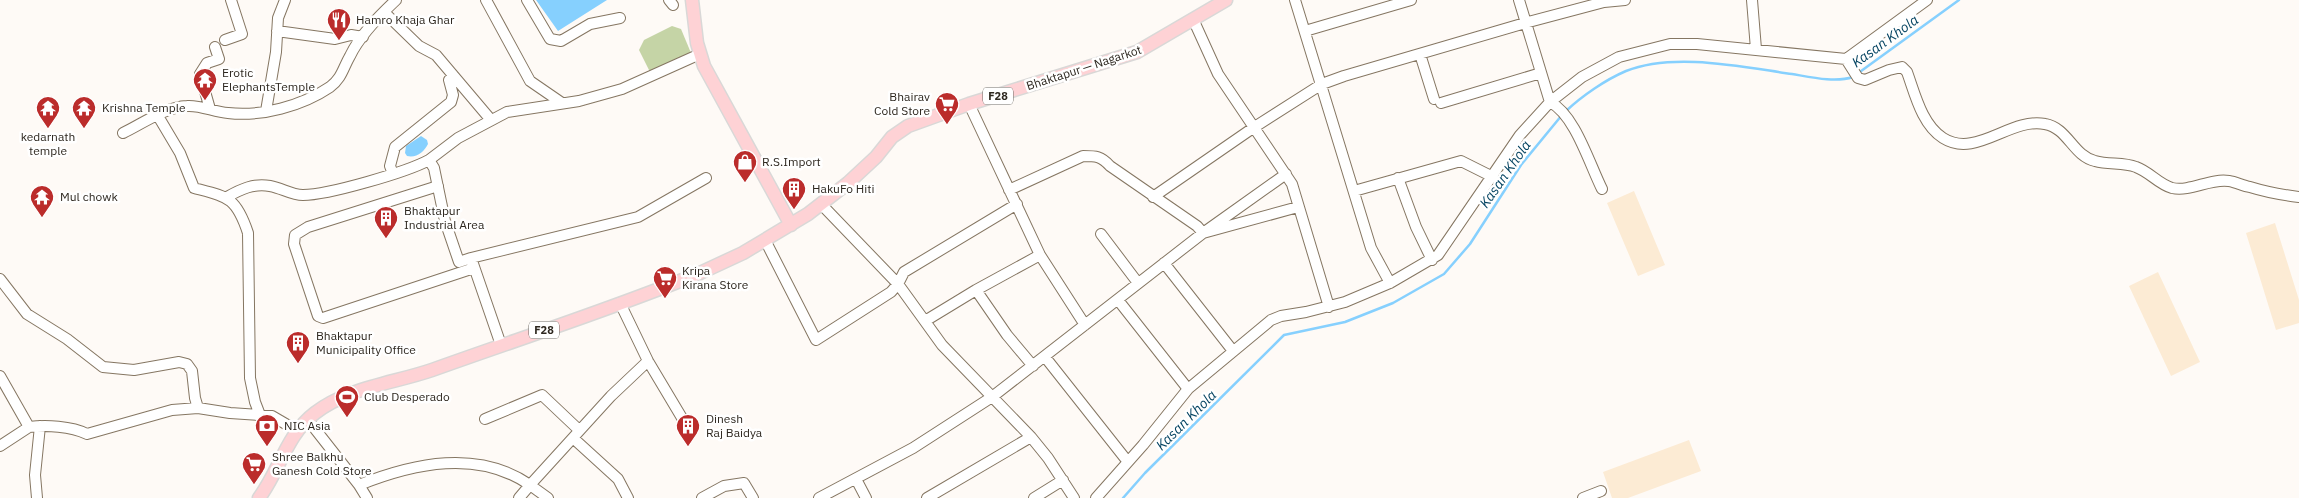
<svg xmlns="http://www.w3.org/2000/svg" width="2299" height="498" font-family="'IBM Plex Sans',sans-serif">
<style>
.built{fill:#fcebd4}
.green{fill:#c5d4a6}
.water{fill:#86d0fe}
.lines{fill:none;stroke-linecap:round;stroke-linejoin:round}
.stream{stroke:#86d0fe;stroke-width:2.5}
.minor-casing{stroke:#857662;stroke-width:12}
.major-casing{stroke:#d9d8d7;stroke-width:15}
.minor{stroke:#fff;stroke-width:10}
.major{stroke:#fed2d5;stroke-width:12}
.labels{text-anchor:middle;stroke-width:5;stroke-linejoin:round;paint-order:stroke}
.shield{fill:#fff;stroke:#6c6862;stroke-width:1}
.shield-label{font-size:11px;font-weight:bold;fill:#2d271f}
.poi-label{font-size:12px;fill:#2d271f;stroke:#fff;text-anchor:start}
.street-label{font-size:12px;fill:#2d271f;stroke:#fff}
.water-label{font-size:14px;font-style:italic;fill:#044361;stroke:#fff}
</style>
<rect width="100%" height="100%" fill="#fefaf6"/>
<!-- built -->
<path class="built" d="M 1634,191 L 1665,265 L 1638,276 L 1607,203 Z
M 2275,223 L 2299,300 L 2299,323 L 2276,330 L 2246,233 Z
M 2158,272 L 2200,362 L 2171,376 L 2129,286 Z
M 1689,440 L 1701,471 L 1628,498 L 1612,498 L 1603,472 Z"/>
<!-- green -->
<path class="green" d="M 672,26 L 681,29 L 691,53 L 650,72 L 639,50 L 644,40 Z"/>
<!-- water -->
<path class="water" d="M 536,0 L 607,0 L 558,31 Z
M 421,136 L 427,140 L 428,144 C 424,152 417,158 407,156 L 405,153 L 406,146 Z"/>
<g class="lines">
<!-- stream -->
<path class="stream" d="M 1857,74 L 1959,0
M 1566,111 C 1582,96 1605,80 1626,71 C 1674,52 1742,67 1792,74 C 1810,77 1835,83 1853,77
M 1123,498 L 1145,473 L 1284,335 L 1345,322 L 1393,303 L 1444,274 L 1470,244 L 1521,165 L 1562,115"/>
<!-- minor casing -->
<g class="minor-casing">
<path id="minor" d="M 486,0 L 530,81 L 562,103
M 527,0 L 550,39 L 561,41 L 590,24 L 620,18
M 669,0 L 673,5
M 1295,0 L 1371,248 L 1390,283
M 1519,0 L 1550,102 C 1575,115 1589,163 1602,189
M 1752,0 L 1756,49
M 384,12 L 419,46 L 436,55 L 491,120
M 1193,19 L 1218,74 L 1292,184 L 1329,307
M 277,31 L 335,39 L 351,35 L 363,37
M 1305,31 L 1411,0
M 225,40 L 242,34 L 231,0
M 1420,54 L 1434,99
M 1846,59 L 1858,78 L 1865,80 L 1889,70 L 1902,67 L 1907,72 C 1915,94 1922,125 1943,138 C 1976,159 2010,117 2045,124 C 2068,128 2073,156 2095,161 C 2109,165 2123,162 2136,167 C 2150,172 2158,184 2172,188 C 2191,192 2210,178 2229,181 C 2236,182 2243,186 2250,187 C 2266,192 2283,195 2299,197
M 1441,103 L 1541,73
M 969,104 L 1040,255 L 1085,325
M 210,109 L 200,74 L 207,63 L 219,59 L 215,47
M 266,111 L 276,52 L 278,18 L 285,0
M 158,116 L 180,153 L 194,188 C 228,197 236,197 248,233 L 250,378 L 255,402 L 260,415
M 123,133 C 142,124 165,107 187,106 C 201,105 214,112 228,113 C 261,117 302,106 330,87 C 342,78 343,68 350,56 C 360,35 379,16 396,0
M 393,174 L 390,166 L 395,147 L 451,102 L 453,95 L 449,80 L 453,75
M 1398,178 L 1416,227 L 1432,260
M 438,186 L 308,227 L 295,235 L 294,244 L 318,316 L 323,318 L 474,268
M 1009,190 L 1083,156 C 1096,156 1101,156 1110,166 L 1197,226 L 1203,233 L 1298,207
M 1354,191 L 1461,161 L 1493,177
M 227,197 C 241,189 254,183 270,186 C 282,188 291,195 303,195 C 328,195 407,172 429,160
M 1153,197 L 1253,128 L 1322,84 L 1344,76 L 1525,23 L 1604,2 L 1625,0
M 821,204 L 898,284 L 942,345 L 1031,437 L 1048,458 L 1074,498
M 1101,234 L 1138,283
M 765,240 L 816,340 L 891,292 L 898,284 L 904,272 L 1017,204
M 471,258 L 638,217 L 706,178
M 1164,263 L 1233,351
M 0,279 L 27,314 L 67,339 L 103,367 L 134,370 L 179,362 L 187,364 L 192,371 L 195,398 L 198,408 L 230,413 L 272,416 L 296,430
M 976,290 L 1007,335 L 1033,366
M 1118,300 L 1188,389
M 620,303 L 648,361 L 688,428
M 925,321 L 976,290 L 1040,255
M 501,345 L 471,258 L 459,262 L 445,221 L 434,168 L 429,160 L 458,138 L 507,112 L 579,101 L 622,89 L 700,54
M 1045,357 L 1128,462
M 0,376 L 29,427 L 0,446
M 485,419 L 542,395 L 579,430
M 308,420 L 359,485 C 414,463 478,449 530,485 L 519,498
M 29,427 C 46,425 71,426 87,434 L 172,410 L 198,408
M 573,438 L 618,479 L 628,498
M 856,479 L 866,498
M 359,485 L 367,498
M 37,498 L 35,475 L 40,426
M 548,498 L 530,485 L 611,396 L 648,361
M 702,498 L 724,486 L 744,483 L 753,498
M 819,498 L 913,448 L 992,397 L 1203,233 L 1286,174
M 927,498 L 1031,437
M 1034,498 L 1063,480
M 1096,498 L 1143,445 L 1188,389 L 1271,320 L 1281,316 L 1306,312 L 1345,302 L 1390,283 L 1438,255 L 1520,135 L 1550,102 L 1582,77 L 1619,57 L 1670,44 L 1697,44 L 1846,59 L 1927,0
M 1583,498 L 1601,491"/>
</g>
<!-- major casing -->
<g class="major-casing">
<path id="major" d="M 692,0 L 697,43 L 704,66 L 791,225
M 259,498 C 280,470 286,435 315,413 C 347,388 394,383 432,370 C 521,338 612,309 700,273 L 743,253 L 808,214 L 848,183 L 876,157 L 892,137 L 908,126 L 969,104 L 1137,52 L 1226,0"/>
</g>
<!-- minor -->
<use href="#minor" class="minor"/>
<!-- major -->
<use href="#major" class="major"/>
</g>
<!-- icons -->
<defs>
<g id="restaurant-pin" transform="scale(1.25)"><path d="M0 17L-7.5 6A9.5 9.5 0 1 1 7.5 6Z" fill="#bb2c2b" stroke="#fff"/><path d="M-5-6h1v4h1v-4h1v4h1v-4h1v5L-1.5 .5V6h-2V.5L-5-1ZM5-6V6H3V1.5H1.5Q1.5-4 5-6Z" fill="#fff"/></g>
<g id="temple-pin" transform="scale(1.25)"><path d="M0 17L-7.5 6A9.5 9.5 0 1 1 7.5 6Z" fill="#bb2c2b" stroke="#fff"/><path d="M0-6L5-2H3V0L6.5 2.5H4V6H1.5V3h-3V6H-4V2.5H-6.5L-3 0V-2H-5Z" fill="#fff"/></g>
<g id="supermarket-pin" transform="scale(1.25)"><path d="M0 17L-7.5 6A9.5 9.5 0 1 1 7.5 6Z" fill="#bb2c2b" stroke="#fff"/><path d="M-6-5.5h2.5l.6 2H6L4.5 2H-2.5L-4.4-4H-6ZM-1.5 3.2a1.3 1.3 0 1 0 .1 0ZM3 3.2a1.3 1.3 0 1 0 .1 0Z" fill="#fff"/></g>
<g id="shop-pin" transform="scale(1.25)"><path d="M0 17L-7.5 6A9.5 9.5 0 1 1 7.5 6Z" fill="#bb2c2b" stroke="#fff"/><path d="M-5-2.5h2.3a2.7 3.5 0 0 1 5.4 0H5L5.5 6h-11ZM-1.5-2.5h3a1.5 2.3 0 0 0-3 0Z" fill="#fff"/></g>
<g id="building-pin" transform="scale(1.25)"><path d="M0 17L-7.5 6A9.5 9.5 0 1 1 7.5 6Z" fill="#bb2c2b" stroke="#fff"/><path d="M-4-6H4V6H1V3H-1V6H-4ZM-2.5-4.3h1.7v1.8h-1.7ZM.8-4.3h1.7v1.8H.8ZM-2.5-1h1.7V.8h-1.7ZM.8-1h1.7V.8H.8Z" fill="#fff"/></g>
<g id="stadium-pin" transform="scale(1.25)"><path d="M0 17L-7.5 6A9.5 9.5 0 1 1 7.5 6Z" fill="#bb2c2b" stroke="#fff"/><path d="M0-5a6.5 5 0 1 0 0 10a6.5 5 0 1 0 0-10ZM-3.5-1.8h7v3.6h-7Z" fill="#fff"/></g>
<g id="bank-pin" transform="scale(1.25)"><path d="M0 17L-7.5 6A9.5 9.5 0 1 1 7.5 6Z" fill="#bb2c2b" stroke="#fff"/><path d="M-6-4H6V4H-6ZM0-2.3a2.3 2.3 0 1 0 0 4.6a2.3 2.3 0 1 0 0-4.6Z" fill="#fff"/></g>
</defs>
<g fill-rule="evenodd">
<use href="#restaurant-pin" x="339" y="20"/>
<use href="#temple-pin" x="205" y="80"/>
<use href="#supermarket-pin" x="947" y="104"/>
<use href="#temple-pin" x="48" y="108"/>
<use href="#temple-pin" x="84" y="108"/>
<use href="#shop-pin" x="745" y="162"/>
<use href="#building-pin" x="794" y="189"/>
<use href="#temple-pin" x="42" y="197"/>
<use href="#building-pin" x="386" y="218"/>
<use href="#supermarket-pin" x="665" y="278"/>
<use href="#building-pin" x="298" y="343"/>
<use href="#stadium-pin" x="347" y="397"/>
<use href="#bank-pin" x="267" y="426"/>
<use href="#building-pin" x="688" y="426"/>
<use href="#supermarket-pin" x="254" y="464"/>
</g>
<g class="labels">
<!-- shield labels -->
<g class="shield">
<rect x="983" y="87.5" width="30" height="17" rx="4"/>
<rect x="529" y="321.5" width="30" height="17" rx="4"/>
</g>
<g class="shield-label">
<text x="998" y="100">F28</text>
<text x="544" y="334">F28</text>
</g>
<!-- poi labels -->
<g class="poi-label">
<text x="356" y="24">Hamro Khaja Ghar</text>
<text x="222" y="77">Erotic<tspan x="222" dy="14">ElephantsTemple</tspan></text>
<text x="930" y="101" text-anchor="end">Bhairav<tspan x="930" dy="14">Cold Store</tspan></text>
<text x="102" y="112">Krishna Temple</text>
<text x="48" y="141" text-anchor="middle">kedarnath<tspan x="48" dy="14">temple</tspan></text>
<text x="762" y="166">R.S.Import</text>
<text x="812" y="193">HakuFo Hiti</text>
<text x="60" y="201">Mul chowk</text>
<text x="404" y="215">Bhaktapur<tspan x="404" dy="14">Industrial Area</tspan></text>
<text x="682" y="275">Kripa<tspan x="682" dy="14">Kirana Store</tspan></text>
<text x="316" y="340">Bhaktapur<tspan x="316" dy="14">Municipality Office</tspan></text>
<text x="364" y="401">Club Desperado</text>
<text x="706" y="423">Dinesh<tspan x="706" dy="14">Raj Baidya</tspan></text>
<text x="284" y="430">NIC Asia</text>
<text x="272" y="461">Shree Balkhu<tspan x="272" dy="14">Ganesh Cold Store</tspan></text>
</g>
<!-- street labels -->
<g class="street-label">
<text transform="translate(1084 68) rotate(-18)" y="4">Bhaktapur — Nagarkot</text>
</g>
<!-- water labels -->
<g class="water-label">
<text transform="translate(1885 41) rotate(-36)" y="5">Kasan Khola</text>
<text transform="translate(1505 174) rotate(-55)" y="5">Kasan Khola</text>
<text transform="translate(1186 420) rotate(-45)" y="5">Kasan Khola</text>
</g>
</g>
</svg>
